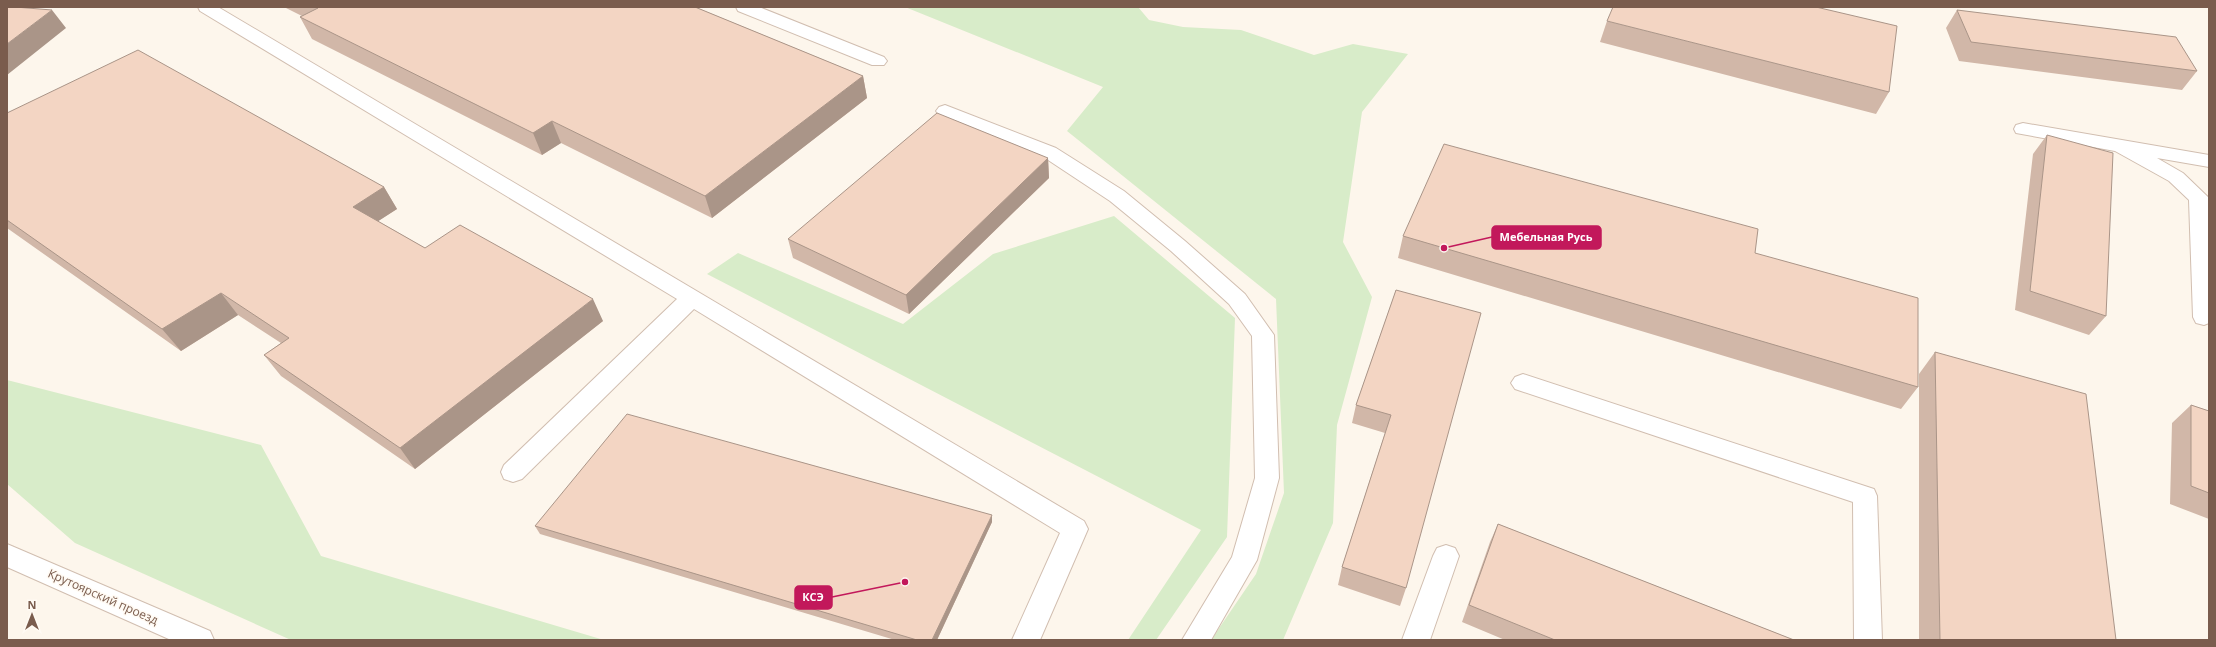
<svg xmlns="http://www.w3.org/2000/svg" width="2216" height="647" font-family="'Open Sans',sans-serif">
<style>
.green{fill:#d8ecc9}
.lines{fill:none;stroke-linecap:round;stroke-linejoin:round}
.minor-casing{stroke:#d1beb0;stroke-width:2}
.minor{fill:#fff;fill-rule:evenodd}
.wall{fill:#d1b7a8}
.shaded-wall{fill:#aa9588}
.building{fill:#f3d5c3;stroke:#aa9588}
.labels{text-anchor:middle;stroke-width:3;stroke-linejoin:round;paint-order:stroke}
.near-street-label{font-size:12px;fill:#7a5c4d;stroke:#fffaf3}
.leader{fill:none;stroke:#c2185b;stroke-width:1.5}
.callout-dot{fill:#c2185b;stroke:#fffaf3;stroke-width:1.5}
.callout{fill:#c2185b;stroke:#c2185b;stroke-width:1.5}
.callout-label{font-size:11px;text-anchor:middle;font-weight:bold;fill:#fff}
</style>
<rect width="100%" height="100%" fill="#fdf6ec"/>
<!-- green -->
<path class="green" d="M 905,7 L 1138,7 L 1149,20 L 1183,27 L 1241,30 L 1314,55 L 1353,44 L 1408,54 L 1362,112 L 1343,242 L 1372,297 L 1337,425 L 1333,523 L 1283,640 L 1211,640 L 1256,574 L 1284,493 L 1276,299 L 1067,131 L 1103,87 Z
M 1114,216 L 1235,318 L 1227,537 L 1156,640 L 1128,640 L 1201,530 L 707,274 L 738,253 L 903,324 L 993,254 Z
M 7,380 L 261,445 L 321,556 L 604,640 L 291,640 L 75,543 L 7,484 Z"/>
<g class="lines">
<!-- minor casing -->
<g class="minor-casing">
<path id="minor" d="M 198,7 L 218,7 L 1084,521 L 1088,529 L 1040,640 L 1012,640 L 1060,533 L 694,309 L 522,479 L 513,482 L 504,479 L 501,472 L 504,465 L 677,299 L 200,11 Z
M 736,7 L 759,7 L 884,57 L 887,61 L 884,65 L 872,65 L 738,11 Z
M 945,105 L 1056,148 L 1124,191 L 1185,241 L 1245,294 L 1274,335 L 1279,478 L 1257,560 L 1211,640 L 1182,640 L 1232,557 L 1255,478 L 1252,336 L 1229,304 L 1171,251 L 1110,201 L 1042,156 L 939,115 L 936,111 L 939,107 Z
M 2023,123 L 2209,155 L 2209,167 L 2157,158 L 2183,173 L 2209,198 L 2209,323 L 2204,325 L 2196,323 L 2193,317 L 2189,200 L 2169,181 L 2115,151 L 2016,133 L 2014,129 L 2016,125 Z
M 1523,374 L 1874,489 L 1877,496 L 1882,640 L 1854,640 L 1853,502 L 1515,389 L 1511,383 L 1515,377 Z
M 7,544 L 210,631 L 214,640 L 171,640 L 7,567 Z
M 1446,545 L 1455,548 L 1459,556 L 1430,640 L 1402,640 L 1433,556 L 1437,548 Z"/>
</g>
<!-- minor -->
<use href="#minor" class="minor"/>
</g>
<!-- wall -->
<path class="wall" d="M 284,7 L 695,7 L 863,76 L 867,98 L 712,218 L 561,143 L 542,155 L 312,39 L 300,17 L 302,16 Z
M 1957,10 L 2197,71 L 2182,90 L 1959,61 L 1946,28 Z
M 1607,21 L 1889,92 L 1876,114 L 1600,42 Z
M 7,113 L 384,187 L 397,209 L 378,221 L 425,248 L 603,321 L 415,469 L 281,376 L 264,355 L 281,343 L 238,315 L 181,351 L 7,228 Z
M 2047,135 L 2106,316 L 2089,335 L 2015,310 L 2033,154 Z
M 1048,158 L 1049,178 L 909,314 L 793,258 L 788,239 Z
M 1403,236 L 1755,253 L 1918,387 L 1901,409 L 1398,258 Z
M 1396,290 L 1406,588 L 1400,606 L 1338,585 L 1342,567 L 1385,433 L 1352,423 L 1356,405 Z
M 1935,352 L 2116,640 L 1919,640 L 1919,374 Z
M 2191,405 L 2209,411 L 2209,519 L 2170,504 L 2172,423 Z
M 992,522 L 937,640 L 895,640 L 540,534 L 535,526 Z
M 1498,524 L 1794,640 L 1505,640 L 1462,622 L 1490,542 Z"/>
<!-- shaded-wall -->
<path class="shaded-wall" d="M 52,10 L 66,28 L 7,75 L 7,44 Z
M 863,76 L 867,98 L 712,218 L 705,196 Z
M 552,121 L 561,143 L 542,155 L 533,133 Z
M 1048,158 L 1049,178 L 909,314 L 906,295 Z
M 384,187 L 397,209 L 366,229 L 353,207 Z
M 221,293 L 238,315 L 181,351 L 162,329 Z
M 593,299 L 603,321 L 415,469 L 400,448 Z
M 992,515 L 992,522 L 937,640 L 932,640 Z"/>
<!-- building -->
<path class="building" d="M 7,7 L 15,7 L 52,10 L 7,44 Z
M 315,7 L 695,7 L 863,76 L 705,196 L 552,121 L 533,133 L 300,17 L 318,8 Z
M 1613,7 L 1816,7 L 1897,26 L 1889,92 L 1607,21 Z
M 1957,10 L 2176,37 L 2197,71 L 1971,42 Z
M 138,50 L 384,187 L 353,207 L 425,248 L 460,225 L 593,299 L 400,448 L 264,355 L 289,338 L 221,293 L 162,329 L 7,220 L 7,113 Z
M 937,113 L 1048,158 L 906,295 L 788,239 Z
M 2047,135 L 2113,153 L 2106,316 L 2030,291 Z
M 1444,144 L 1758,229 L 1755,253 L 1918,298 L 1918,387 L 1403,236 Z
M 1396,290 L 1481,313 L 1406,588 L 1342,567 L 1391,415 L 1356,405 Z
M 1935,352 L 2086,394 L 2116,640 L 1940,640 Z
M 2191,405 L 2209,411 L 2209,493 L 2191,486 Z
M 627,414 L 992,515 L 932,640 L 917,640 L 535,526 Z
M 1498,524 L 1794,640 L 1555,640 L 1469,605 Z"/>
<g class="labels">
<!-- near-street labels -->
<g class="near-street-label">
<text transform="translate(103 597) rotate(24)" y="4">Крутоярский проезд</text>
</g>
</g>
<!-- callouts -->
<path class="leader" d="M1444 248L1492 237M905 582L832 597"/>
<g class="callout-dot">
<circle cx="1444" cy="248" r="4"/>
<circle cx="905" cy="582" r="4"/>
</g>
<g class="callout">
<rect x="1492" y="226" width="109" height="23" rx="4"/>
<rect x="795" y="586" width="37" height="23" rx="4"/>
</g>
<g class="callout-label">
<text x="1546" y="241">Мебельная Русь</text>
<text x="813" y="601">КСЭ</text>
</g>
<!-- border -->
<rect width="2216" height="647" fill="none" stroke="#7a5c4d" stroke-width="16"/>
<!-- north arrow -->
<g transform="translate(32 615)" stroke="#fffaf3" stroke-width="3" paint-order="stroke">
<path d="M0-3L7 15L0 10L-7 15Z" fill="#7a5c4d"/>
<text y="-6" font-size="11" font-weight="bold" text-anchor="middle" fill="#7a5c4d">N</text>
</g>
</svg>
